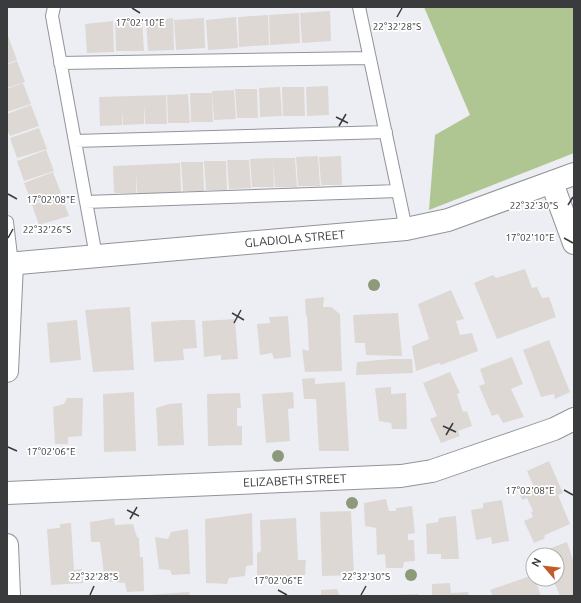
<svg xmlns="http://www.w3.org/2000/svg" width="581" height="603" font-family="Ubuntu,sans-serif">
<style>
.green{fill:#afc692}
.building{fill:#ded8d5}
.lines{fill:none;stroke-linecap:round;stroke-linejoin:round}
.lane-casing{stroke:#919498;stroke-width:14}
.street-casing{stroke:#919498;stroke-width:24}
.lane{stroke:#fff;stroke-width:12}
.street{stroke:#fff;stroke-width:22}
.tree{fill:#8d9a7a}
.ticks{fill:none;stroke:#3a3b3d;stroke-width:1.5}
.labels{text-anchor:middle;stroke-width:3.5;stroke-linejoin:round;paint-order:stroke}
.street-label{font-size:12px;fill:#3a3b3d;stroke:#fff}
.ticks-label{font-size:10px;text-anchor:middle;fill:#3a3b3d;stroke:#fff;stroke-width:3.5;stroke-linejoin:round;paint-order:stroke}
</style>
<rect width="100%" height="100%" fill="#eceef4"/>
<!-- green -->
<path class="green" d="M 424,7 L 574,7 L 574,153 L 429,210 L 435,135 L 470,115 Z"/>
<!-- building -->
<path class="building" d="M 330,11 L 331,41 L 302,43 L 300,13 Z
M 299,13 L 300,43 L 270,45 L 269,15 Z
M 268,15 L 269,45 L 239,47 L 238,17 Z
M 236,17 L 238,48 L 208,50 L 206,20 Z
M 173,18 L 174,50 L 148,51 L 146,21 Z
M 204,18 L 205,48 L 176,50 L 174,20 Z
M 142,19 L 144,51 L 116,51 L 115,21 Z
M 113,21 L 114,52 L 87,53 L 85,24 Z
M 7,33 L 17,60 L 7,64 Z
M 17,61 L 25,82 L 7,88 L 7,65 Z
M 23,83 L 31,104 L 7,112 L 7,89 Z
M 328,86 L 329,115 L 307,116 L 306,87 Z
M 280,87 L 282,116 L 260,117 L 259,88 Z
M 282,87 L 304,87 L 305,116 L 283,116 Z
M 235,89 L 257,89 L 258,118 L 237,118 Z
M 234,90 L 236,119 L 214,120 L 212,91 Z
M 190,93 L 212,93 L 213,122 L 191,122 Z
M 188,94 L 190,123 L 168,123 L 167,95 Z
M 166,95 L 167,124 L 145,124 L 144,103 L 144,124 L 123,125 L 122,111 L 122,125 L 100,126 L 99,97 Z
M 31,105 L 39,126 L 10,136 L 7,129 L 7,114 Z
M 39,128 L 47,149 L 17,158 L 10,138 Z
M 46,150 L 54,171 L 24,181 L 17,161 Z
M 318,156 L 320,186 L 298,186 L 296,157 Z
M 341,156 L 342,185 L 321,185 L 319,157 Z
M 273,158 L 295,158 L 297,187 L 275,187 Z
M 273,158 L 274,187 L 252,187 L 250,159 Z
M 227,160 L 249,160 L 251,188 L 229,189 Z
M 204,161 L 226,161 L 227,190 L 206,190 Z
M 181,162 L 203,162 L 204,191 L 183,191 Z
M 180,163 L 181,192 L 159,193 L 159,176 L 159,193 L 137,193 L 136,172 L 136,193 L 114,193 L 113,166 Z
M 53,172 L 61,193 L 32,203 L 24,183 Z
M 61,195 L 69,216 L 39,225 L 32,205 Z
M 525,269 L 532,288 L 537,287 L 542,298 L 549,297 L 556,317 L 497,339 L 474,283 L 493,275 L 496,278 Z
M 451,290 L 464,319 L 456,321 L 460,335 L 472,333 L 478,351 L 441,365 L 439,363 L 416,371 L 412,346 L 429,339 L 418,304 Z
M 324,297 L 323,307 L 331,307 L 340,314 L 342,371 L 305,372 L 302,349 L 309,351 L 307,315 L 306,317 L 305,299 Z
M 130,307 L 134,370 L 93,372 L 85,310 Z
M 398,313 L 402,356 L 366,355 L 365,343 L 355,343 L 353,315 Z
M 288,316 L 291,357 L 274,359 L 272,353 L 260,355 L 257,324 L 270,323 L 269,317 Z
M 235,319 L 238,359 L 221,360 L 221,355 L 204,357 L 202,321 Z
M 77,320 L 81,360 L 50,363 L 47,323 Z
M 182,320 L 195,320 L 197,348 L 183,349 L 184,360 L 154,362 L 151,322 Z
M 549,340 L 570,392 L 555,399 L 554,394 L 541,397 L 523,350 Z
M 512,357 L 523,384 L 511,389 L 524,417 L 503,423 L 498,414 L 492,416 L 479,386 L 485,384 L 480,369 Z
M 391,359 L 412,359 L 413,373 L 356,375 L 357,362 Z
M 450,372 L 460,393 L 457,394 L 463,412 L 467,411 L 472,426 L 458,431 L 460,436 L 441,443 L 430,419 L 437,416 L 423,383 Z
M 315,378 L 315,384 L 345,382 L 349,451 L 319,451 L 316,399 L 304,399 L 302,379 Z
M 391,387 L 391,394 L 406,393 L 407,429 L 392,429 L 391,423 L 379,421 L 375,388 Z
M 134,392 L 136,451 L 104,452 L 103,394 Z
M 293,392 L 294,408 L 288,409 L 290,441 L 266,443 L 262,394 Z
M 240,393 L 241,408 L 237,408 L 237,426 L 242,426 L 242,445 L 208,446 L 207,394 Z
M 67,398 L 83,398 L 82,436 L 68,437 L 68,444 L 55,444 L 53,407 L 64,404 Z
M 182,403 L 184,445 L 158,446 L 156,408 L 169,404 Z
M 549,461 L 563,493 L 558,495 L 570,524 L 545,535 L 544,539 L 534,543 L 524,521 L 533,517 L 531,512 L 533,511 L 527,498 L 522,500 L 519,491 L 533,485 L 527,471 Z
M 386,499 L 389,511 L 396,511 L 396,508 L 412,506 L 415,533 L 408,534 L 408,540 L 414,540 L 415,561 L 404,562 L 403,568 L 386,568 L 385,554 L 377,555 L 376,528 L 365,526 L 364,503 Z
M 502,500 L 509,541 L 492,544 L 491,537 L 476,540 L 471,510 L 483,508 L 483,503 Z
M 351,511 L 354,575 L 322,576 L 320,512 Z
M 252,513 L 253,565 L 246,566 L 245,576 L 229,578 L 227,584 L 206,583 L 205,519 Z
M 456,516 L 459,559 L 441,559 L 441,554 L 427,554 L 426,524 L 438,522 L 439,518 Z
M 114,518 L 115,525 L 133,524 L 137,537 L 139,538 L 140,557 L 143,557 L 144,591 L 127,592 L 125,583 L 105,581 L 100,542 L 91,542 L 90,522 Z
M 296,518 L 298,560 L 306,560 L 305,575 L 257,579 L 257,553 L 261,551 L 260,520 Z
M 71,523 L 74,570 L 82,569 L 83,583 L 51,585 L 47,529 L 60,528 L 60,524 Z
M 188,529 L 190,574 L 172,575 L 170,570 L 159,569 L 155,537 L 168,539 L 171,532 Z
M 567,542 L 573,560 L 574,559 L 574,596 L 560,596 L 553,579 L 557,579 L 557,555 L 544,555 L 543,551 Z
M 533,575 L 533,579 L 535,579 L 541,596 L 493,596 L 490,590 Z
M 450,583 L 451,593 L 468,592 L 469,596 L 432,596 L 432,584 Z
M 337,589 L 340,596 L 321,596 L 321,590 Z
M 189,592 L 190,596 L 148,596 L 148,595 Z
M 418,594 L 418,596 L 392,596 L 392,595 Z"/>
<g class="lines">
<!-- lane casing -->
<g class="lane-casing">
<path id="lane" d="M 54,7 L 52,16 L 96,256
M 359,7 L 406,229
M 60,63 L 370,58
M 75,141 L 386,132
M 86,202 L 398,191
M 7,222 L 12,264"/>
</g>
<!-- street casing -->
<g class="street-casing">
<g id="street">
<path d="M 552,183 L 574,243"/>
<path id="s1" d="M 7,264 L 406,229 L 448,220 L 574,174"/>
<path d="M 7,371 L 12,264"/>
<path id="s2" d="M 7,493 L 401,476 L 432,471 L 554,429 L 574,419"/>
<path d="M 7,545 L 9,596"/>
</g>
</g>
<!-- lane -->
<use href="#lane" class="lane"/>
<!-- street -->
<use href="#street" class="street"/>
</g>
<!-- trees -->
<g class="tree">
<circle cx="374" cy="285" r="6"/>
<circle cx="278" cy="456" r="6"/>
<circle cx="352" cy="503" r="6"/>
<circle cx="411" cy="575" r="6"/>
</g>
<!-- ticks -->
<path class="ticks" d="M 132,8 L 140,13M 397,17 L 402,8M 336,117 L 348,123M 339,126 L 346,114M 8,194 L 17,199M 568,205 L 573,197M 8,238 L 13,229M 564,238 L 573,243M 232,313 L 244,320M 234,323 L 241,310M 443,426 L 456,432M 446,435 L 453,423M 8,447 L 17,451M 564,490 L 573,495M 127,510 L 139,516M 130,519 L 137,507M 278,590 L 287,595M 90,595 L 94,586M 361,595 L 366,586"/>
<g class="labels">
<!-- street labels -->
<g class="street-label">
<text dy="4" stroke="none"><textPath href="#s1" startOffset="289">GLADIOLA STREET</textPath></text>
<text dy="4" stroke="none"><textPath href="#s2" startOffset="288">ELIZABETH STREET</textPath></text>
</g>
</g>
<g class="ticks-label">
<text x="140" y="26">17°02'10"E</text>
<text x="397" y="30">22°32'28"S</text>
<text x="51" y="203">17°02'08"E</text>
<text x="534" y="209">22°32'30"S</text>
<text x="47" y="233">22°32'26"S</text>
<text x="530" y="241">17°02'10"E</text>
<text x="51" y="455">17°02'06"E</text>
<text x="530" y="494">17°02'08"E</text>
<text x="94" y="580">22°32'28"S</text>
<text x="366" y="580">22°32'30"S</text>
<text x="278" y="584">17°02'06"E</text>
</g>
<!-- border -->
<rect width="581" height="603" fill="none" stroke="#3a3b3d" stroke-width="16"/>
<!-- north arrow -->
<g transform="translate(545 567) rotate(298)"><circle r="19" fill="#ffffff" stroke="#b0b1b1"/>
<path d="M0-3L7 15L0 10L-7 15Z" fill="#c05b2a"/>
<text y="-6" font-size="11" font-weight="bold" text-anchor="middle" fill="#3a3b3d">N</text>
</g>
</svg>
